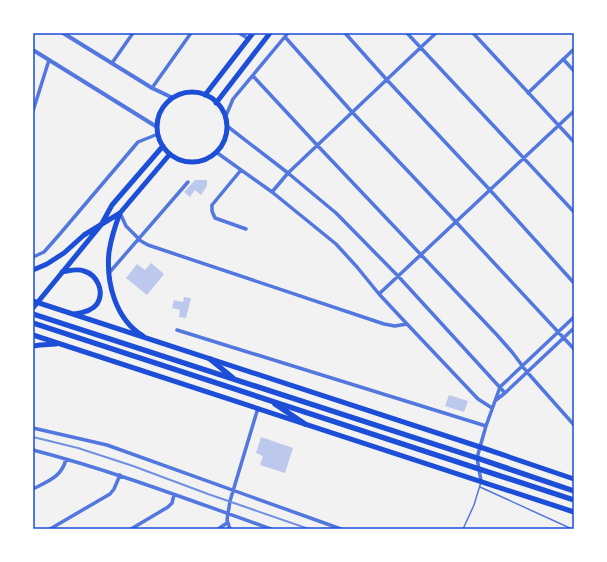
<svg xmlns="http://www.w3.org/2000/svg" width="607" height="562" font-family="'Open Sans',sans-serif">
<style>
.building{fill:#bdc9ec}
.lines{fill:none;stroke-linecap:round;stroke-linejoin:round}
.service{stroke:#5277de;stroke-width:1.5}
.minor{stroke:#5277de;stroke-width:3.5}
.tertiary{stroke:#5277de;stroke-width:4}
.primary{stroke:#1d4ed8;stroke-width:5}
.trunk{stroke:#1d4ed8;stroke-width:5.5}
.rail{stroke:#7290e2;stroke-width:2}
.neatline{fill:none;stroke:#1d4ed8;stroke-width:1.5}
</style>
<rect width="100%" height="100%" fill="#f2f2f2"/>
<!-- building -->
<path class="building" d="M 195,180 L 207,180 L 207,186 L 201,195 L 195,190 L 190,197 L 184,192 Z
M 151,263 L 164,274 L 147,295 L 126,278 L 137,264 L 145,270 Z
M 184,297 L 191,298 L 186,318 L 179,317 L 180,310 L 172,308 L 174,300 L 183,302 Z
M 449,395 L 468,401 L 464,412 L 445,406 Z
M 261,437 L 293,448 L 285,473 L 260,465 L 263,456 L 256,453 Z"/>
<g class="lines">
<!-- service -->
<path class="service" d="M 480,487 L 572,529
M 463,529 L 474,505 L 481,482"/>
<!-- minor -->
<path class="minor" d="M 239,33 L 249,39
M 345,33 L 387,80 L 490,190 L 574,283
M 407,33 L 574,212
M 473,33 L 574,142
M 285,37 L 352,112 L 456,222 L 574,349
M 563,59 L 574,71
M 112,63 L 133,33
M 253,76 L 317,145 L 497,335 L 512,352 L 527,372 L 574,425
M 152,88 L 191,33
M 528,93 L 574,49
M 33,111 L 49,60
M 225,118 L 233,99 L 288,33
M 227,126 L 288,173 L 336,213 L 398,276 L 505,393
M 216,152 L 272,192 L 336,244 L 357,267 L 379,294 L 407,324 L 478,399 L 492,408
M 241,170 L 212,205 L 212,211 L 215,218 L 246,229
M 272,192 L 288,173 L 436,33
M 120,213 L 126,226 L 141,241 L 148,245 L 384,324 L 395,326 L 407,324
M 33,257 L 44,252 L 59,235 L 138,142 L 158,134
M 109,273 L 188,182
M 379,294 L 574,111
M 177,330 L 486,426
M 496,400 L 505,393 L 574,328
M 33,428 L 107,445 L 341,529
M 33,450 C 114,471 192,501 271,529
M 481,481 L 477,458 L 480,447 L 486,426 L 500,387 L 574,317
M 33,489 C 48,481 62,477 66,459
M 50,529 L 110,494 L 114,489 L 120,475
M 131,529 L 168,507 L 172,503 L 174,495
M 218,529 L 227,523
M 230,529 L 227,520 L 230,501 L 258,408"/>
<!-- tertiary -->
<path class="tertiary" d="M 63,33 L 152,88 L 173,98
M 33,50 L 157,127"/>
<!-- primary -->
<path class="primary" d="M157 127a35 35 0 1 1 70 0a35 35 0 1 1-70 0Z
M 205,95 L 253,33
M 216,103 L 270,33
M 120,213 C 115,226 111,239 109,252 C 106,282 115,319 143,336
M 33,270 L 47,264 L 64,253 L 84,235 L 120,213 L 170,154
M 62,272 C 69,271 77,268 84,271 C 97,275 105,291 97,304 C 92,311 82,313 74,314
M 33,301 L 480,447 L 574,479
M 33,308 L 101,225 L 112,205 L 163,146
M 33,335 L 574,512
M 33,346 L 40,345 L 56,344"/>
<!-- trunk -->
<path class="trunk" d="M 33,314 L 477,458 L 574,491
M 33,323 L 574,500
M 210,359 L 233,378
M 275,404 L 305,424"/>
<!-- rail -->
<path class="rail" d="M 33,437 L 78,448 L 133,466 L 208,494 L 309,529"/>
</g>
<!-- border -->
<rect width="607" height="562" fill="none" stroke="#ffffff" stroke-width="68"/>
<rect x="34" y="34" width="539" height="494" class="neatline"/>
</svg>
